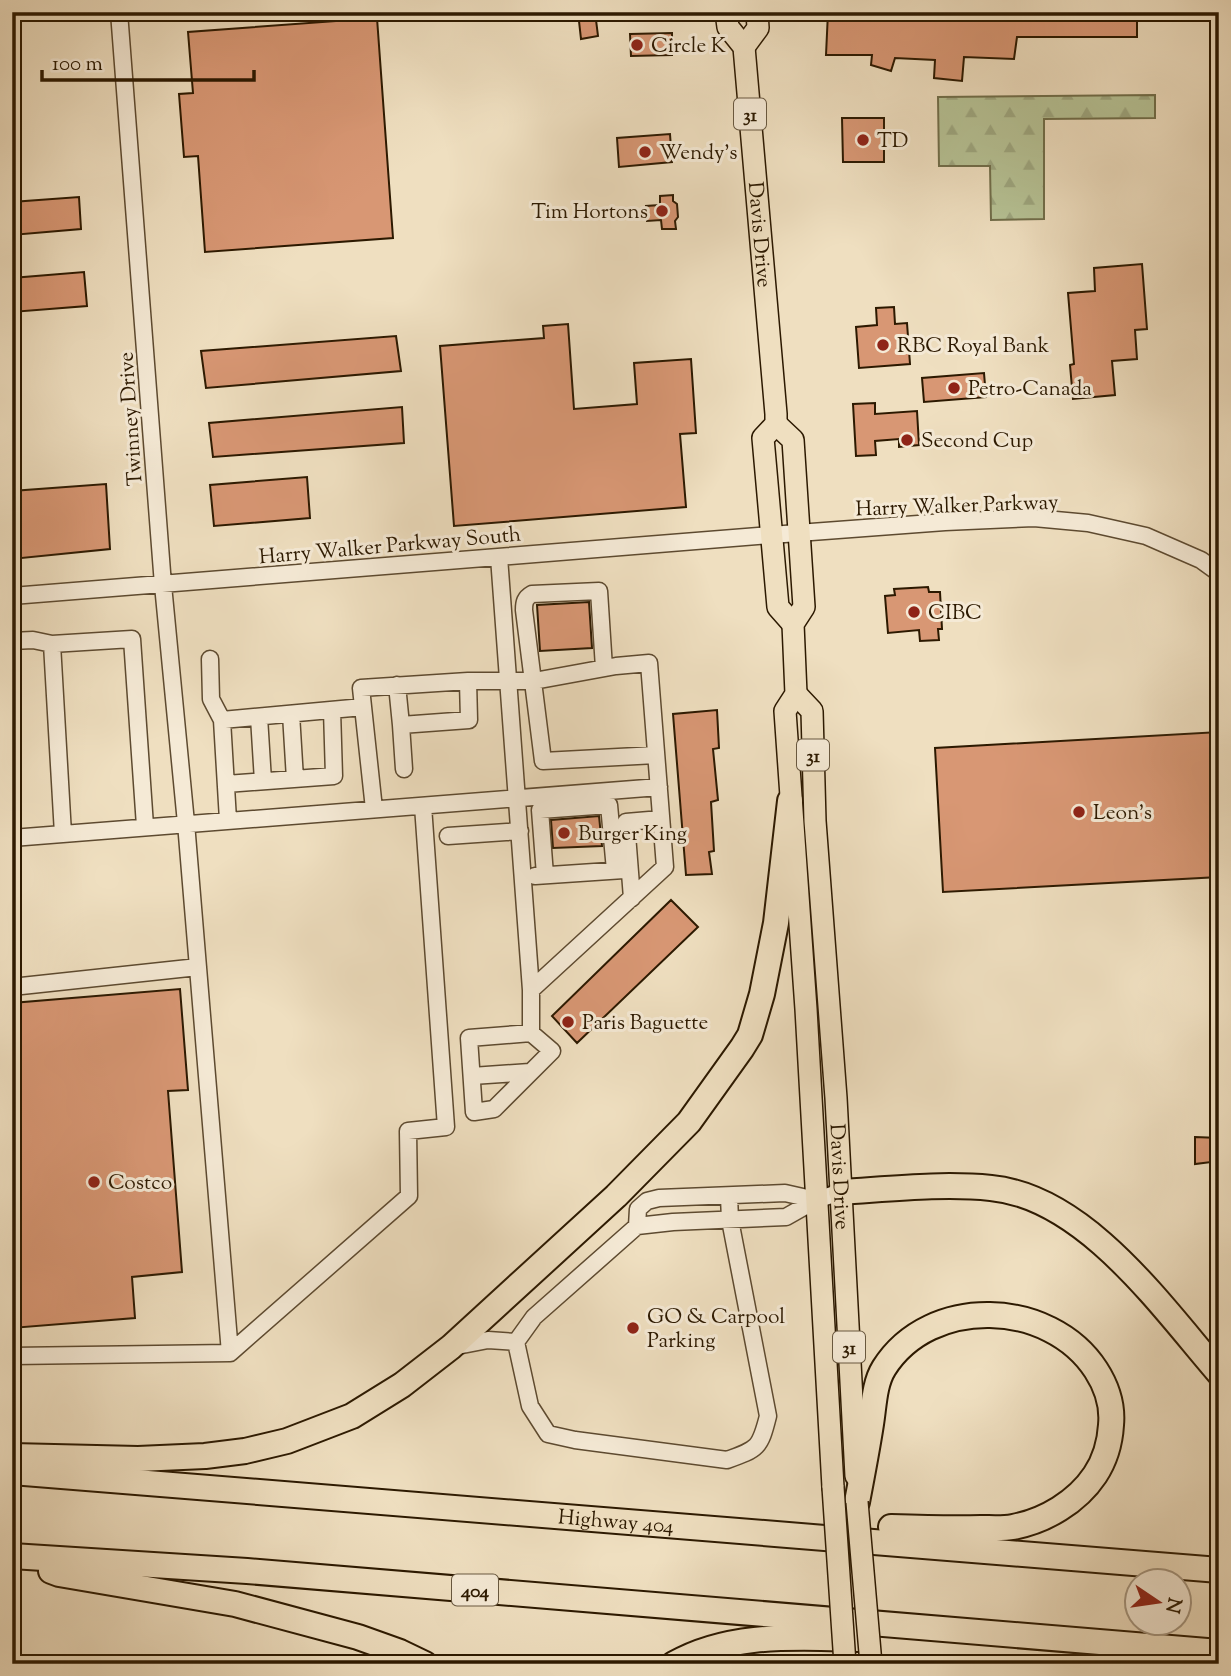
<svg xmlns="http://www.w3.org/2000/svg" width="1231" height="1676" font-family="'Sorts Mill Goudy',serif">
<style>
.forest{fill:url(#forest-firs);stroke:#716e4a;stroke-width:2}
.building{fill:#d89774;stroke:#2c1900;stroke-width:2}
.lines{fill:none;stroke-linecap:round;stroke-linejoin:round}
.minor-casing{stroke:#5d4a30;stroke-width:19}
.major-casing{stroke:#2c1900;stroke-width:24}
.highway-casing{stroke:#2c1900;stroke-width:28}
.minor{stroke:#f5ead6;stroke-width:16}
.major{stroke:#efdfc0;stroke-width:21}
.highway{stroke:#efdfc0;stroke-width:24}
.major-bridge-casing{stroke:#2c1900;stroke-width:24;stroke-linecap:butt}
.major-bridge{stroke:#efdfc0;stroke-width:21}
.poi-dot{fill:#8f2418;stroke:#f5ead6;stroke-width:2.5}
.labels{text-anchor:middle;stroke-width:6;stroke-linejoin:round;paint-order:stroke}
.shield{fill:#f5ead6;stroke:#685840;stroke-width:2}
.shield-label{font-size:19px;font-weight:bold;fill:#2c1900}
.poi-label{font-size:21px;fill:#2c1900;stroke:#f5ead6;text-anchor:start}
.street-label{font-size:21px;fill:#2c1900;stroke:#f5ead6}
</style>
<defs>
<pattern id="forest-firs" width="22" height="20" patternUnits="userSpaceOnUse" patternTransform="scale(1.75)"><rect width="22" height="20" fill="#b6c295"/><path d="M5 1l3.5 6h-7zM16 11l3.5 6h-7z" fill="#9da67f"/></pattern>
</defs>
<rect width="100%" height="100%" fill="#efdfc0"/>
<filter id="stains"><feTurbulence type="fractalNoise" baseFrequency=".00286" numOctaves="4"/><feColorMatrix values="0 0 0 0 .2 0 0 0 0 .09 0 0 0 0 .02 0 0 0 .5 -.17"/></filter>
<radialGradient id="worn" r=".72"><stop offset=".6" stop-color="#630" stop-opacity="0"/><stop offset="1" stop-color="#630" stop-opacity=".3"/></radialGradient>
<!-- forest -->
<path class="forest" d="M 1155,95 L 1155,118 L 1044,119 L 1044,219 L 991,220 L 990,166 L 939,166 L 938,97 Z"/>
<!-- building -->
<path class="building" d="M 578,12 L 595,12 L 598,36 L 581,39 Z
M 828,12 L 1137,12 L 1137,37 L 1017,37 L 1014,59 L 964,57 L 962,81 L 934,78 L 935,60 L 895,58 L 891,71 L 871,65 L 872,55 L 826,55 Z
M 377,18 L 393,238 L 205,252 L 198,156 L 184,157 L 179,94 L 193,93 L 188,32 Z
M 672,33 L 672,55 L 631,56 L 630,34 Z
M 842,118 L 884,118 L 884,162 L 843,162 Z
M 670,134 L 672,162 L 619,167 L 617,138 Z
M 673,195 L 673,201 L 677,204 L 678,217 L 675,221 L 676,229 L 662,229 L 661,220 L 647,221 L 646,206 L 660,205 L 660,196 Z
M 79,197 L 81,229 L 12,235 L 12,202 Z
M 1142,264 L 1147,329 L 1135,330 L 1137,359 L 1112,361 L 1115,395 L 1073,399 L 1070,365 L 1074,364 L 1068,293 L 1095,291 L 1094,268 Z
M 84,272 L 87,306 L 12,312 L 12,278 Z
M 894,307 L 895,324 L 907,323 L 910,364 L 859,368 L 856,327 L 877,325 L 876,308 Z
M 568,324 L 574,409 L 637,404 L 634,363 L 691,359 L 696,433 L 680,434 L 686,507 L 454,526 L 440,346 L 544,338 L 543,326 Z
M 396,336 L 401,371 L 206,388 L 201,351 Z
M 984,373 L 986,397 L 924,402 L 922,378 Z
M 875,403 L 875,414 L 917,411 L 919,445 L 899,447 L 899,439 L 875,441 L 876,455 L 856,456 L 853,404 Z
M 402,407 L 404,443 L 213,457 L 209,423 Z
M 307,477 L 310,518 L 214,526 L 210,485 Z
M 106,484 L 110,549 L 12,559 L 12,491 Z
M 928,587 L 929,592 L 940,592 L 942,629 L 938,629 L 939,640 L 920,641 L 919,630 L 888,633 L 885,596 L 895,595 L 894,589 Z
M 589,602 L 592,648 L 540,651 L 537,605 Z
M 717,710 L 719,748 L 713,749 L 718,800 L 711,802 L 714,851 L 709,852 L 712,874 L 686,875 L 673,714 Z
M 1219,732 L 1219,877 L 943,892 L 935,748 Z
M 599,816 L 602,846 L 553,848 L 551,820 Z
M 671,900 L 698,927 L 577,1043 L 552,1016 Z
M 180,989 L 188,1090 L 168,1091 L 182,1272 L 132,1277 L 135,1318 L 12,1328 L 12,1003 Z
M 1195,1137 L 1219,1138 L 1219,1170 L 1211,1162 L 1195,1164 Z"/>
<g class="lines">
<!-- minor casing -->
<g class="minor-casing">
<path id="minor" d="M 119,12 L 163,585 L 186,823 L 230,1353
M 499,557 L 531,990 L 531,1033 L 552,1051 L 494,1109 L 474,1112 L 469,1038 L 531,1033
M 12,596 L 771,535 L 945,522 L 1034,518 L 1088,523 L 1146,536 L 1201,560 L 1219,573
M 12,641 L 33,640 L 52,644
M 210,659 L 211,699 L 222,720
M 604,668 L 599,591 L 532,594 C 525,598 524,602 524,610 L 543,761 L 656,755
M 397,685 L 401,725 L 469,720 L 468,681
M 291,714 L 295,779
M 259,717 L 263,781
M 401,725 L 404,769
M 226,784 L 334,776 L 332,710
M 374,809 L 361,688 L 468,681 L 534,681 L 616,666 L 649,663 L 665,867 L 531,990
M 228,820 L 222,720 L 363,707
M 63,834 L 52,644 L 132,639 L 145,826
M 448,836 L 520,831
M 12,838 L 659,787
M 545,875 L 540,810 L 609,805 L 615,870
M 535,876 L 624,870
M 632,898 L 626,822 L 661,819
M 12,987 L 198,967
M 472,1076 L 530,1072
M 637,1226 L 638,1209 L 647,1201 L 659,1198 L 785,1193 L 816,1200
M 516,1342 L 530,1406 L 548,1434 L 575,1440 L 727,1460 C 758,1449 760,1448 768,1416 L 730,1220 L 729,1196
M 516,1342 L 534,1317 L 637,1226 L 673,1222 L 786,1217 L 816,1200 L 841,1192
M 452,1347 L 488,1340 L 516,1342
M 12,1356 L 230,1353 L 409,1196 L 408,1131 L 446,1127 L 423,806"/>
</g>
<!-- major casing -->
<g class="major-casing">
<g id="major">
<path id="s1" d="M 726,12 L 728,27 L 744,47 L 776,414 L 776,424 L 763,438 L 778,607 L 793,624"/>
<path d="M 744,47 L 758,28 L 757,12"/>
<path d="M 776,424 L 793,440 L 804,607 L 793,624 L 796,694 L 785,711 L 806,1009 L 833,1487"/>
<path id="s2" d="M 796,694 L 812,711 L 815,821 L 836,1098 L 856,1476"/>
</g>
</g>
<!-- highway casing -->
<g class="highway-casing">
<g id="highway">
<path d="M 841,1192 C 890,1189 942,1183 991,1188 C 1085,1197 1161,1306 1219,1373"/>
<path d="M 12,1456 L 138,1459 L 205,1456 L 245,1451 L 287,1441 L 352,1416 L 402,1385 L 451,1347 L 616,1196 L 689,1122 L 742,1048 L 750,1035 L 762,994 L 776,923 L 790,801"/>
<path id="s3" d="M 12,1472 L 1219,1570"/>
<path d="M 857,1502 C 862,1476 867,1450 871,1424 C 874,1406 874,1384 884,1368 C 930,1295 1050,1299 1096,1370 C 1107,1387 1113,1404 1111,1425 C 1110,1442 1105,1460 1095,1475 C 1077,1502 1045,1521 1013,1527 C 1003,1529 991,1528 981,1528 C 951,1529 921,1528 891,1527"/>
<path d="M 12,1556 L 247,1571 L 1219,1652"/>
<path d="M 51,1571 L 59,1574 L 235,1604 L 358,1637 L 400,1652 L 425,1664"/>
<path d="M 674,1664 C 732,1631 801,1638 865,1639"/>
</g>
</g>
<!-- minor -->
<use href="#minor" class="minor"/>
<!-- major -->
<use href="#major" class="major"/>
<!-- highway -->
<use href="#highway" class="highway"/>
<!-- major-bridge casing -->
<g class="major-bridge-casing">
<path id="major-bridge" d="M 833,1487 L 845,1664
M 857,1502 L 871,1664"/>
</g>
<!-- major-bridge -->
<use href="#major-bridge" class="major-bridge"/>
</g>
<!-- markers -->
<g class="poi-dot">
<circle cx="637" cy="45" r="7"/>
<circle cx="863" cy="140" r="7"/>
<circle cx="645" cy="152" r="7"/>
<circle cx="662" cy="211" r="7"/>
<circle cx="883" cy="345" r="7"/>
<circle cx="954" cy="388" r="7"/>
<circle cx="907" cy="440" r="7"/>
<circle cx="914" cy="612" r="7"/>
<circle cx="1079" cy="812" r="7"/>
<circle cx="564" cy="833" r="7"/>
<circle cx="568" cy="1022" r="7"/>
<circle cx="94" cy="1182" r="7"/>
<circle cx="633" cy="1328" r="7"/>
</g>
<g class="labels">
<!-- shield labels -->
<g class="shield">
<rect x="734" y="98.5" width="32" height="31" rx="5"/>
<rect x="797" y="739.5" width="32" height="31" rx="5"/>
<rect x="833" y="1331.5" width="32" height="31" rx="5"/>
<rect x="452" y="1574.5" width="46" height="31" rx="5"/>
</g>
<g class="shield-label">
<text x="750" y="121">31</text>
<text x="813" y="762">31</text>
<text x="849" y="1354">31</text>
<text x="475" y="1597">404</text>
</g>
<!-- poi labels -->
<g class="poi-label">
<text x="651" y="52">Circle K</text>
<text x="877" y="147">TD</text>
<text x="659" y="159">Wendy's</text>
<text x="648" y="218" text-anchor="end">Tim Hortons</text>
<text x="897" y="352">RBC Royal Bank</text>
<text x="968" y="395">Petro-Canada</text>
<text x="921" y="447">Second Cup</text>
<text x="928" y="619">CIBC</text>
<text x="1093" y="819">Leon's</text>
<text x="578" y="840">Burger King</text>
<text x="582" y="1029">Paris Baguette</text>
<text x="108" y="1189">Costco</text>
<text x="647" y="1323">GO &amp; Carpool<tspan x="647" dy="24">Parking</tspan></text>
</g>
<!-- street labels -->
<g class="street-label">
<text dy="7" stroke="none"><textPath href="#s1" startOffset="229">Davis Drive</textPath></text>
<text transform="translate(130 419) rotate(-94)" y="7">Twinney Drive</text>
<text transform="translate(957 505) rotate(-2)" y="7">Harry Walker Parkway</text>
<text transform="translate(390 545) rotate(-5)" y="7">Harry Walker Parkway South</text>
<text dy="7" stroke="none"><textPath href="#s2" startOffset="490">Davis Drive</textPath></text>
<text dy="7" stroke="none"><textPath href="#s3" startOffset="606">Highway 404</textPath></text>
</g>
</g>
<!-- margin -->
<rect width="1231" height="1676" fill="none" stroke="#efdfc0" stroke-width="42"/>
<rect x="14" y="14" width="1203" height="1648" fill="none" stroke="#2c1900" stroke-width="3.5"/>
<rect x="21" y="21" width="1189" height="1634" fill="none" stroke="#2c1900" stroke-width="2"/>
<!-- north arrow -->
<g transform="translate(1158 1602) rotate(103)"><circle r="33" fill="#f5ead6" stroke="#a59680" stroke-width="2"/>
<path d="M0-5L12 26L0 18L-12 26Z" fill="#8f2418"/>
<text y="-10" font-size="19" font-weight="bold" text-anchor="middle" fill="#2c1900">N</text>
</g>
<!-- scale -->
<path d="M42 70v10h212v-10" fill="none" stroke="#2c1900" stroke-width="3.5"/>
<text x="52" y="70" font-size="21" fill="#2c1900" stroke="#f5ead6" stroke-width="5" paint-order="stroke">100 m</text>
<rect width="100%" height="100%" filter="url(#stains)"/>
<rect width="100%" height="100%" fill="url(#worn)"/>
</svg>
